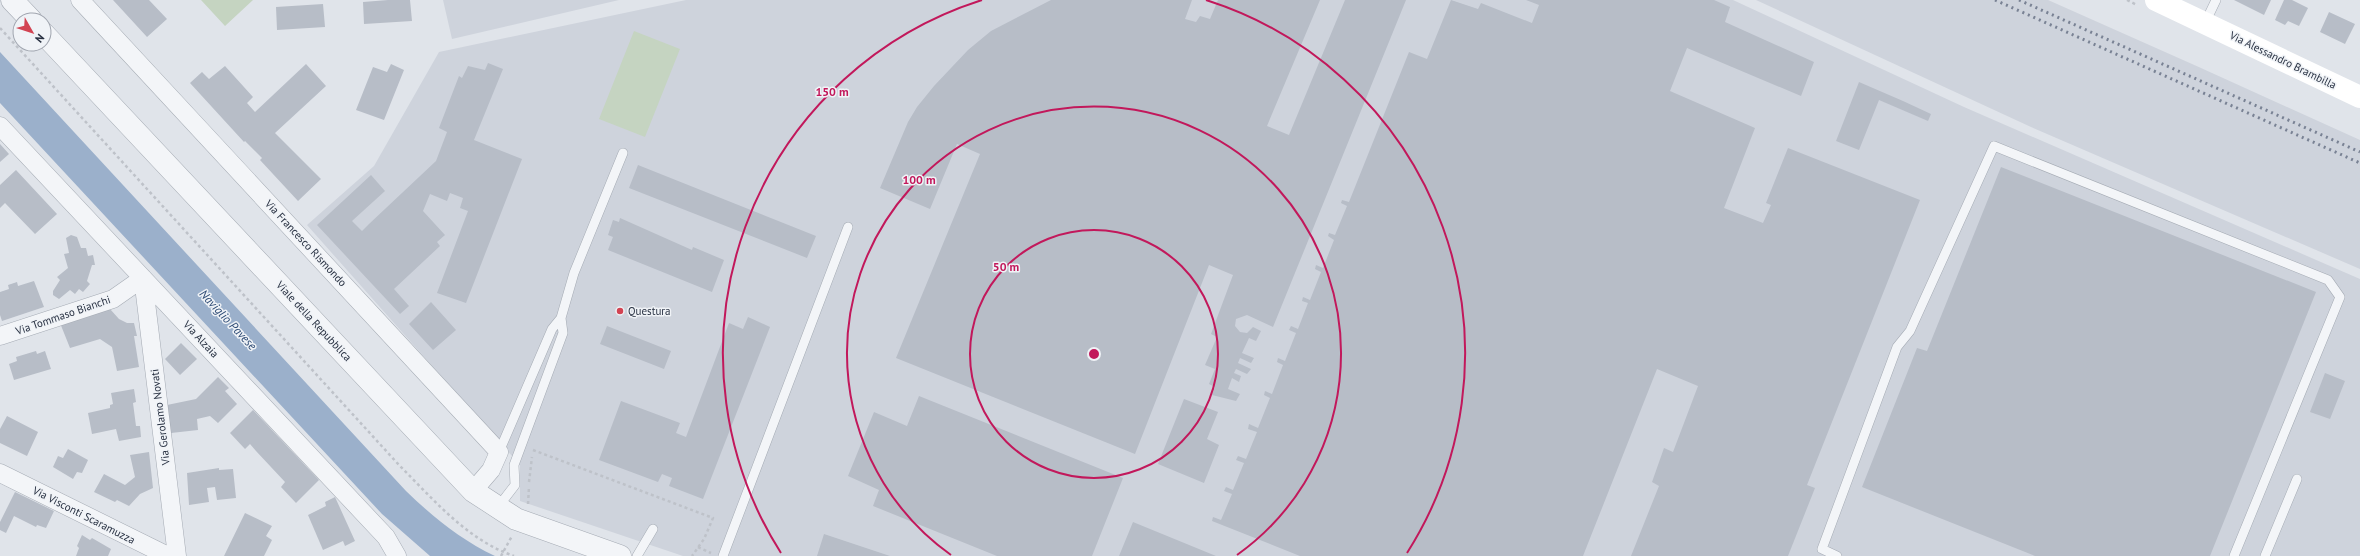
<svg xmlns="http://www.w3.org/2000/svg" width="2360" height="556" font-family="'PT Sans',sans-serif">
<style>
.built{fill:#ced3dc}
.green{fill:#c5d4c1}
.water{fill:#9bb0cb}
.building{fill:#b7bdc7}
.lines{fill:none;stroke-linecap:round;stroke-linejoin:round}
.service-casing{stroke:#a5abb4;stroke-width:10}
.minor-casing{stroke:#a5abb4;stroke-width:19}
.tertiary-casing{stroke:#a5abb4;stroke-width:23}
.path{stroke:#bec2c9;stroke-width:2.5;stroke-dasharray:3 3;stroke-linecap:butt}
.service{stroke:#f3f5f8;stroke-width:9}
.minor{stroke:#f3f5f8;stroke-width:18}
.tertiary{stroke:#f3f5f8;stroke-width:22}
.secondary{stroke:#fff;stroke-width:22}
.rail{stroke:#798294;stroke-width:3;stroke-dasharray:2 4;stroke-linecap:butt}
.ring{fill:none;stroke:#c2185b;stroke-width:2}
.poi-dot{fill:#d24352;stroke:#f0f3f7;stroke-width:1.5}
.labels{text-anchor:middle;stroke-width:3;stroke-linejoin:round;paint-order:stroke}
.street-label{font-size:11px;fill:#283142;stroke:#f0f3f7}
.poi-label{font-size:11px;fill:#283142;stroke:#f0f3f7;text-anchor:start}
.water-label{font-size:12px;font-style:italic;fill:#314e77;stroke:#f0f3f7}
.centre{fill:#c2185b;stroke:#f0f3f7;stroke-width:2}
.ring-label{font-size:12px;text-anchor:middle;font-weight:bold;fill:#c2185b;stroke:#f0f3f7;stroke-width:3;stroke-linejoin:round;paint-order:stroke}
</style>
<rect width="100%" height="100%" fill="#e0e4ea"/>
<!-- built -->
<path class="built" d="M 443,0 L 619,0 L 452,39 Z
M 686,0 L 1733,0 L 1964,107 L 2360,279 L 2360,556 L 683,556 L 520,501 L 520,465 L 307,225 L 374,166 L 439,52 Z
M 1756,0 L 2048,0 L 2201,68 L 2360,140 L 2360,269 L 2031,127 Z"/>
<!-- green -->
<path class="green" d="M 201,0 L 253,0 L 225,26 Z
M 634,31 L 680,49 L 645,137 L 599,119 Z"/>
<!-- water -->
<path class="water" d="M 0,52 L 406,491 C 433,517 461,540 495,556 L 430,556 L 382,514 L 0,103 Z"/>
<!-- building -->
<path class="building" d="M 113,0 L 149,0 L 167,19 L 147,37 Z
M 388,0 L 410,0 L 412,21 L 364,24 L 363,2 Z
M 1051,0 L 1192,0 L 1185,19 L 1196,22 L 1200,16 L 1210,19 L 1218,0 L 1320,0 L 1267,126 L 1289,135 L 1345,0 L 1406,0 L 1273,327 L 1247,315 L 1236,319 L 1235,326 L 1240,332 L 1247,333 L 1253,327 L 1261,331 L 1256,341 L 1249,338 L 1242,353 L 1254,358 L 1251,363 L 1240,358 L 1238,363 L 1251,369 L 1247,374 L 1236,369 L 1234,373 L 1241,376 L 1239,382 L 1232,378 L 1228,389 L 1240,394 L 1236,401 L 1212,395 L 1215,387 L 1209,384 L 1215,369 L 1205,365 L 1217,337 L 1211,334 L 1233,275 L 1209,265 L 1135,454 L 896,358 L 980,154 L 957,144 L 930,209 L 880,188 L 908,122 L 917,107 L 934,86 L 968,50 L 991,31 Z
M 1451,0 L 1478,9 L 1481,3 L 1532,23 L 1539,5 L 1526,0 L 1714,0 L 1730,7 L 1725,22 L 1814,62 L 1801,96 L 1687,48 L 1670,91 L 1755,128 L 1724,208 L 1763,223 L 1771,205 L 1766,203 L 1788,148 L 1920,200 L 1807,485 L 1815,488 L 1788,556 L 1631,556 L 1659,486 L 1652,482 L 1664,448 L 1673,452 L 1698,386 L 1657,369 L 1583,556 L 1300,556 L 1212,521 L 1213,517 L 1221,520 L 1232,494 L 1224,491 L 1226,487 L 1233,490 L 1244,463 L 1236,460 L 1238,456 L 1246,459 L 1257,432 L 1248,429 L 1249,424 L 1258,428 L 1270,398 L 1264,395 L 1265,391 L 1272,394 L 1283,365 L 1277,362 L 1278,358 L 1285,361 L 1296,333 L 1289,330 L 1291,326 L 1298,329 L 1308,303 L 1302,301 L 1303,297 L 1310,300 L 1321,272 L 1315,269 L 1316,265 L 1323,268 L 1334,240 L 1328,236 L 1329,233 L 1335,235 L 1347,206 L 1341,203 L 1342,200 L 1349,202 L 1409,52 L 1427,59 Z
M 2234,0 L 2271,0 L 2264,15 Z
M 2284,0 L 2292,0 L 2308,8 L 2299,26 L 2288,21 L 2285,25 L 2275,20 Z
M 323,4 L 325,27 L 277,30 L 276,7 Z
M 2329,12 L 2355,24 L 2345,44 L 2320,32 Z
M 488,63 L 503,69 L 474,140 L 522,159 L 466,303 L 437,293 L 468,211 L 460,208 L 463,198 L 450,193 L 447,201 L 430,194 L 423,211 L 445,235 L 437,242 L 440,246 L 394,289 L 409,306 L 400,314 L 317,225 L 371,175 L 385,191 L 352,221 L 362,231 L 369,224 L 436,161 L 447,132 L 439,128 L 459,76 L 462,78 L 468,66 L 485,70 Z
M 306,64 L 326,86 L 275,133 L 321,179 L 298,201 L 260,160 L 262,158 L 245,141 L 244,142 L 190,83 L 202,72 L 209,79 L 225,66 L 253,97 L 247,103 L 255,112 Z
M 391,64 L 404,70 L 384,120 L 356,110 L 373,67 L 387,72 Z
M 1859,82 L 1903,101 L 1931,114 L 1928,121 L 1879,100 L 1859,150 L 1836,141 Z
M 0,144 L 9,154 L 0,162 Z
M 638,165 L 816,236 L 807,258 L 629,188 Z
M 2001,167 L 2316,292 L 2210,556 L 2035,556 L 1862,487 L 1917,348 L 1927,351 Z
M 16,170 L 57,214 L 35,234 L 5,203 L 0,208 L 0,185 Z
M 620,218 L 692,250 L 693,247 L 724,260 L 712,292 L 608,250 L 613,237 L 608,235 L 613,220 L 619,222 Z
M 71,235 L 77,237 L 81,248 L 86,248 L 88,256 L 93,255 L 95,265 L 92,265 L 87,281 L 90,284 L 83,292 L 79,289 L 75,294 L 70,290 L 59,299 L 53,295 L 53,291 L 60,280 L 57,277 L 68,268 L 64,254 L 69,253 L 66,238 Z
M 34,281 L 44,307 L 2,321 L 0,315 L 0,292 L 9,289 L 8,285 L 17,282 L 18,286 Z
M 431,302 L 456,330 L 433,350 L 409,324 Z
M 110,309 L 119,319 L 127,323 L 134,323 L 137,336 L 134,336 L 139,367 L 117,371 L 112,347 L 100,339 L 70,348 L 60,323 Z
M 748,317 L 770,327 L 703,499 L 669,486 L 672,478 L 662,474 L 658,482 L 599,460 L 621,401 L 680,423 L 676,433 L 686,437 L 729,323 L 743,329 Z
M 607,326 L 671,351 L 664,369 L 600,344 Z
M 181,343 L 197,359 L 180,375 L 165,359 Z
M 36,351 L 37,354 L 45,351 L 51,369 L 14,380 L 9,364 L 17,361 L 16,357 Z
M 2325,373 L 2345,381 L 2330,419 L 2310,412 Z
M 218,377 L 229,388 L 225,391 L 237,404 L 218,423 L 210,416 L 197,419 L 198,430 L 171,433 L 167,405 L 196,399 Z
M 134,389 L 136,402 L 133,403 L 136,426 L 140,426 L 141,437 L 119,441 L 116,429 L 92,434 L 88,413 L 110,408 L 110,405 L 113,404 L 111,393 Z
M 919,396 L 1123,478 L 1092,556 L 997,556 L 873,506 L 879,490 L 848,476 L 874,412 L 907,426 Z
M 1184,399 L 1218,412 L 1207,439 L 1219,445 L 1204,483 L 1158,464 Z
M 253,410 L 319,480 L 296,503 L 281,487 L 285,482 L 256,451 L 250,444 L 245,449 L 230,433 Z
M 7,416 L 38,432 L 27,456 L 0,443 L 0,429 Z
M 68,449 L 88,460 L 82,473 L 77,472 L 73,479 L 53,467 L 58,456 L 63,458 Z
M 149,452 L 153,488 L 140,494 L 129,506 L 117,500 L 115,502 L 94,492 L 104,474 L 125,485 L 135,477 L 130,455 Z
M 219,468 L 219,470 L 233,469 L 236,498 L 217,500 L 215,487 L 207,488 L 209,502 L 189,505 L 187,473 Z
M 15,492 L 54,511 L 46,528 L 37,525 L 36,527 L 14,516 L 6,533 L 0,530 L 0,522 Z
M 335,497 L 355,541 L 345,546 L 343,541 L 323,550 L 308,515 L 326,506 L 325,502 Z
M 245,513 L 272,526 L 266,536 L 272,540 L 264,556 L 224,556 Z
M 1133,522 L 1216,556 L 1119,556 Z
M 824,534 L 890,556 L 817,556 Z
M 82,535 L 90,540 L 92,538 L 111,549 L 108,556 L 76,556 L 79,548 L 77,546 Z"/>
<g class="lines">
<!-- service casing -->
<g class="service-casing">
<path id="service" d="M 2205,23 L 2216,0
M 499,452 L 552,329 L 561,318 L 574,273 L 623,153
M 498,507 L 515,485 L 514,465 L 563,333 L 561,318
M 637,556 L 653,529
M 723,556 L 848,227
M 1837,556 L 1822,549 L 1897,347 L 1910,331 L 1994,146 L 2328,280 L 2340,297 L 2234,556
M 2265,556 L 2297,479"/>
</g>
<!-- minor casing -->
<g class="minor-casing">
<path id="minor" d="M 80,0 L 499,452 L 491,470 L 473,491
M 0,126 L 386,537 L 397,556
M 143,278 L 177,556
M 0,336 L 113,299 L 143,278
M 0,473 L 168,556"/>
</g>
<!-- tertiary casing -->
<g class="tertiary-casing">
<path id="tertiary" d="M 12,0 L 31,20
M 44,34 L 473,491 L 516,519 L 620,556"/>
</g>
<!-- path -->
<path class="path" d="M 2127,0 L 2137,5
M 0,28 L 399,465 C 433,499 467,540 514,556
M 533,450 L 713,518 L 704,539 L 692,556
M 529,482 L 532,457
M 528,504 L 529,487
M 698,547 L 711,553
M 501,556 L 512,536"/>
<!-- service -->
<use href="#service" class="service"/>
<!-- minor -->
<use href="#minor" class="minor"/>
<!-- tertiary -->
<use href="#tertiary" class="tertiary"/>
<!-- secondary -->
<path class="secondary" d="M 2156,0 L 2360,97"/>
<!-- rail -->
<path class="rail" d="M 1995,0 L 2360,163
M 2019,0 L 2360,152"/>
</g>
<!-- distance rings -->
<g class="ring">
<circle cx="1094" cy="354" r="124"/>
<path d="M951 555A247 247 0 1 1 1237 555"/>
<path d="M781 553A371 371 0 0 1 982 0M1206 0A371 371 0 0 1 1407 553"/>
</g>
<!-- markers -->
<circle class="poi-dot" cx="620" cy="311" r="4"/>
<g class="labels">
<!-- street labels -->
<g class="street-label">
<text transform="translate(2283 60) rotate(26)" y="4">Via Alessandro Brambilla</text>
<text transform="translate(306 243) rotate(47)" y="4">Via Francesco Rismondo</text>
<text transform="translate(63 315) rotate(-19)" y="4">Via Tommaso Bianchi</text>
<text transform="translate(314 321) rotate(47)" y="4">Viale della Repubblica</text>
<text transform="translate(201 339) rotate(47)" y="4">Via Alzaia</text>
<text transform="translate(160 417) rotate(-97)" y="4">Via Gerolamo Novati</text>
<text transform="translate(84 515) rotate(27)" y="4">Via Visconti Scaramuzza</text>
</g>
<!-- poi labels -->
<g class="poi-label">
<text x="628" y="315">Questura</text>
</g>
<!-- water labels -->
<g class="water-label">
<text transform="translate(228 320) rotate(47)" y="4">Naviglio Pavese</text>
</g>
</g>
<circle cx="1094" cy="354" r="6" class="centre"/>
<g class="ring-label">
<text x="832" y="96">150 m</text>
<text x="919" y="184">100 m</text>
<text x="1006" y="271">50 m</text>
</g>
<!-- north arrow -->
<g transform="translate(32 32) rotate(129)"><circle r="19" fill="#f0f3f7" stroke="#a0a5af"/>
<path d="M0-3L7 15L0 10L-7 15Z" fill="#d24352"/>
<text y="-6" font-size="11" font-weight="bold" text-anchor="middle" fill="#283142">N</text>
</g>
</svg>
